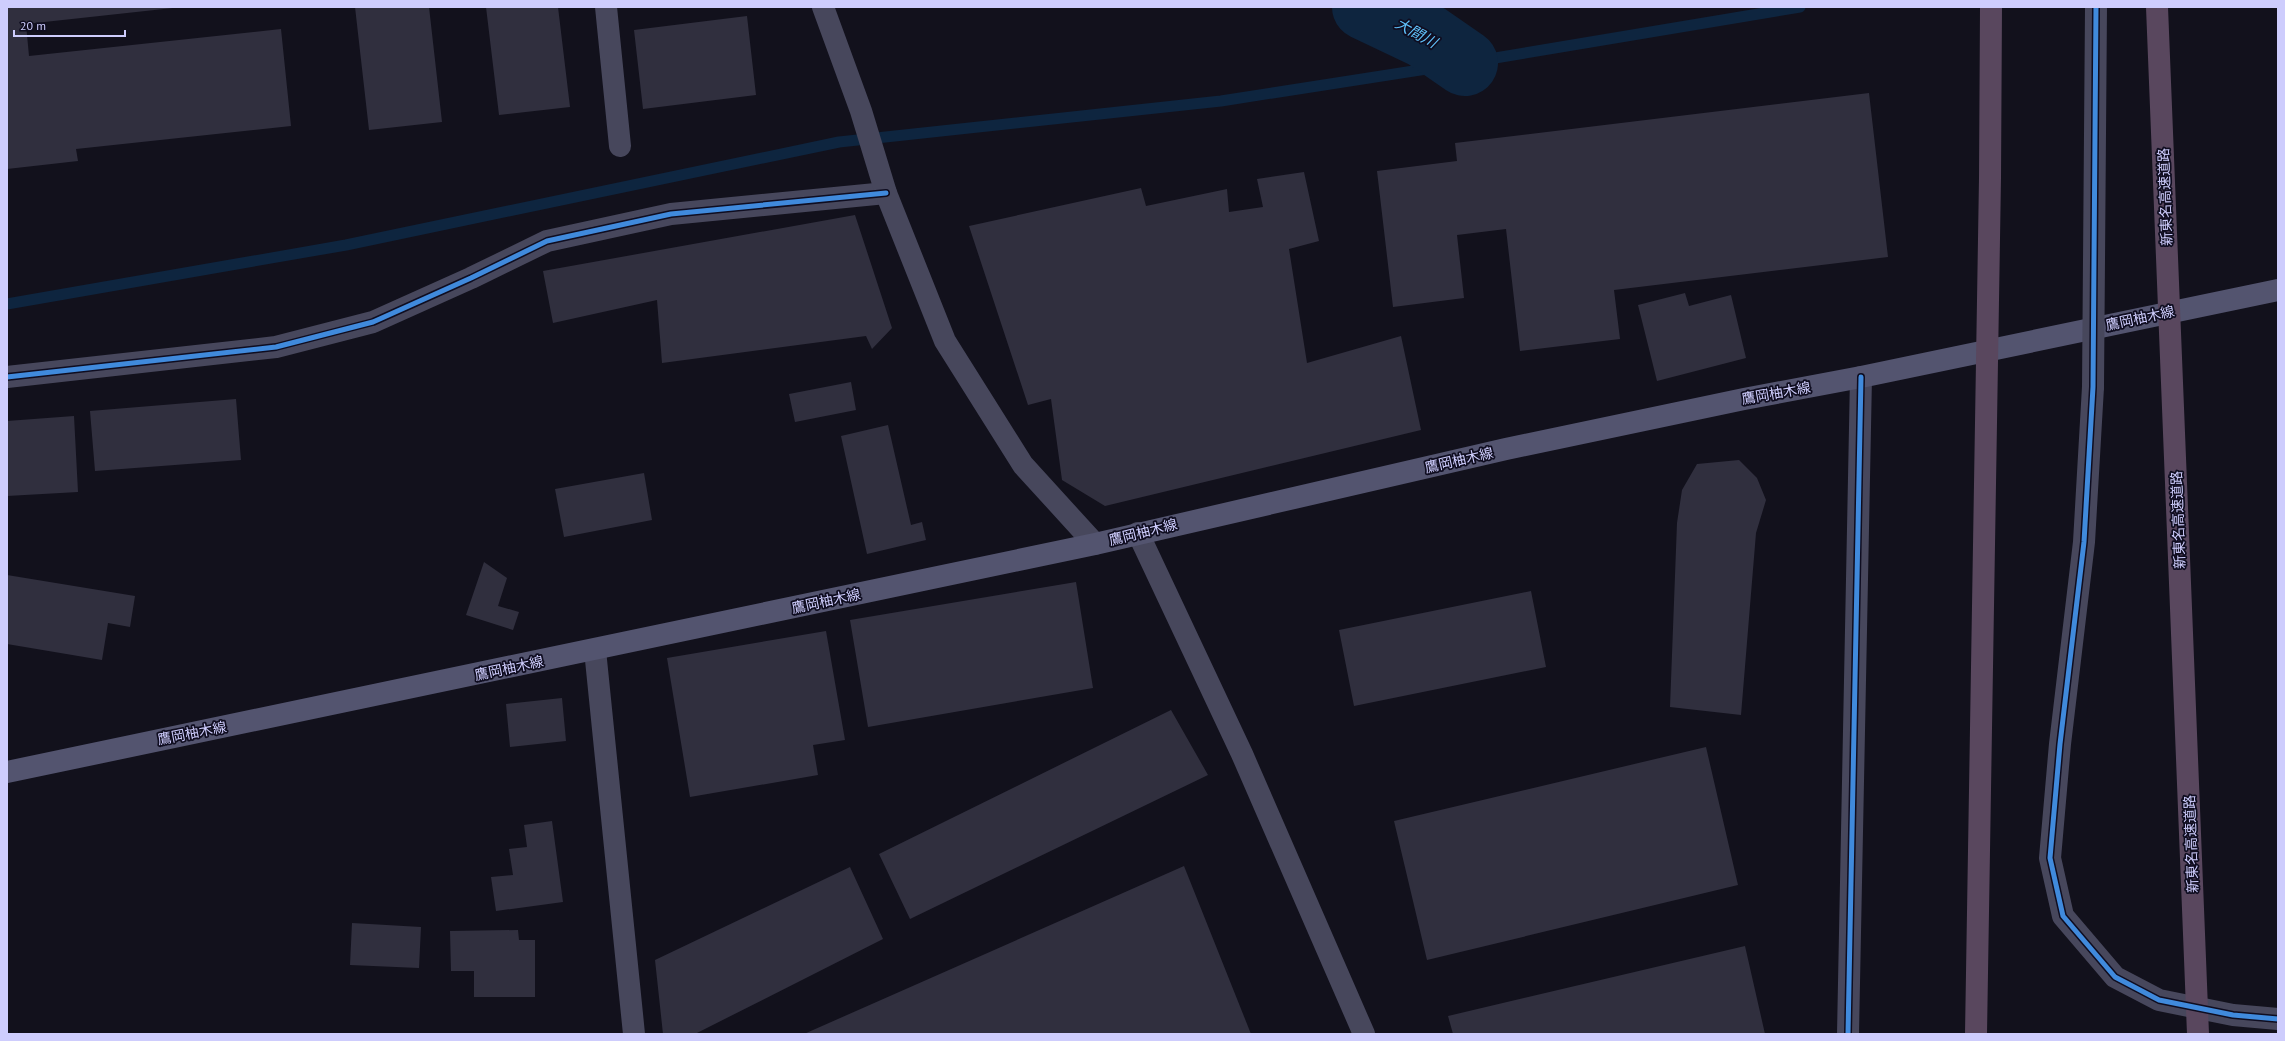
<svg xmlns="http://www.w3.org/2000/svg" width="2285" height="1041" font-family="'PT Sans','Noto Sans JP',sans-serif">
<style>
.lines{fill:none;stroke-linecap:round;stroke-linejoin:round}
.stream{stroke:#0e253f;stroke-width:11}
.river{stroke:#0e253f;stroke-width:66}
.building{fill:#302f3e}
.service{stroke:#47475c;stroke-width:22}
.minor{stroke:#47475c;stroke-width:22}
.tertiary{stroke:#47475c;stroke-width:22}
.secondary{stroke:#53546f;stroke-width:22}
.tertiary-bridge{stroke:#47475c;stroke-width:22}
.motorway-bridge{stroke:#59475e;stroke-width:22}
.cycleway-casing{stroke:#0f0d20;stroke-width:8}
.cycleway{stroke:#408adc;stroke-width:5}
.labels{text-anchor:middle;stroke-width:3.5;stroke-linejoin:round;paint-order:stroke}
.street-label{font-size:14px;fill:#cecdfd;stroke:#0f0d20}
.water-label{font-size:15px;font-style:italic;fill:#5fc1fa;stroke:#0f0d20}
</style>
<rect width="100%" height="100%" fill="#12111c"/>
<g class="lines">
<!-- stream -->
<path class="stream" d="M 7,304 L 346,245 L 839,142 L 1221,101 L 1465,63 L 1800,7"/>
<!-- river -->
<path class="river" d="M 1365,7 L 1426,36 L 1465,63"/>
</g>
<!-- building -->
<path class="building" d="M 7,7 L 182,7 L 26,24 L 29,56 L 281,29 L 291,126 L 76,149 L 78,161 L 7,169 Z
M 355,7 L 429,7 L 442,122 L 369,130 Z
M 486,7 L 558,7 L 570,107 L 499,115 Z
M 747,16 L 756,95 L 643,109 L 634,30 Z
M 1869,93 L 1888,257 L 1614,290 L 1620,339 L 1520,351 L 1506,229 L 1457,235 L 1464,298 L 1393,307 L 1377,171 L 1457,161 L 1455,143 Z
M 1304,172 L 1319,241 L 1289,249 L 1307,363 L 1401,336 L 1421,430 L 1105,506 L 1062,480 L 1051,399 L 1028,405 L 969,226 L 1141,188 L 1146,206 L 1227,189 L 1229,212 L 1263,207 L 1257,179 Z
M 855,215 L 892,328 L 872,349 L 866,336 L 662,363 L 657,300 L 553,323 L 543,271 Z
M 1685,293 L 1689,306 L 1731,295 L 1746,358 L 1657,381 L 1638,305 Z
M 851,382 L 856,410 L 795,422 L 789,394 Z
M 236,399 L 241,460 L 95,471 L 90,411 Z
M 74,416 L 78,492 L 7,496 L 7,421 Z
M 888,425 L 911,525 L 922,522 L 926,540 L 867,554 L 841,436 Z
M 1739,460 L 1757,478 L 1766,500 L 1756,533 L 1741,715 L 1670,707 L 1677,523 L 1682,490 L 1697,464 Z
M 644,473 L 652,520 L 564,537 L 555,489 Z
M 484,562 L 507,578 L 498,606 L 519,612 L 513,630 L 466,615 Z
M 7,575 L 135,596 L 130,627 L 108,623 L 102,660 L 7,644 Z
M 1076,582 L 1093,688 L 868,727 L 850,620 Z
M 1531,591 L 1546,667 L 1354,706 L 1339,630 Z
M 826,631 L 845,740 L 813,745 L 818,775 L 690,797 L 667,658 Z
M 562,698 L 566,741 L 510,747 L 506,704 Z
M 1171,710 L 1208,775 L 910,919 L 879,854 Z
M 1706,747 L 1738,885 L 1427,960 L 1394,821 Z
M 552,821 L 563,902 L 496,911 L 491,877 L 513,875 L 509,849 L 527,847 L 524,825 Z
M 1184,866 L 1251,1034 L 804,1034 Z
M 850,867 L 883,939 L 695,1034 L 663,1034 L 655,960 Z
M 352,923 L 421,927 L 419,968 L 350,965 Z
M 518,930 L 519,940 L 535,940 L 535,997 L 474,997 L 474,971 L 451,971 L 450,931 Z
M 1745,946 L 1765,1034 L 1453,1034 L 1448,1016 Z"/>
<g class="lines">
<!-- service -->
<path class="service" d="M 606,7 L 620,146"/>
<!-- minor -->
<path class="minor" d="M 7,377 L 276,347 L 373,322 L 471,278 L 547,241 L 671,214 L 886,193
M 1138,533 L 1242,754 L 1364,1034
M 595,650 L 634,1034
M 1848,1034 L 1861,377"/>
<!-- tertiary -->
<path class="tertiary" d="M 823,7 L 861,111 L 886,193 L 945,341 L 1023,465 L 1095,544
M 2093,387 L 2084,542 L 2060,744 L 2050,858 L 2063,916 L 2115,977 L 2159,1000 L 2233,1015 L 2278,1019"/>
<!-- secondary -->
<path class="secondary" d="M 7,772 L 1095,544 L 1506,449 L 1744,399 L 1861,377 L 2278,290"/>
<!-- tertiary-bridge -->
<path class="tertiary-bridge" d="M 2093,387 L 2096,7"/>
<!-- motorway-bridge -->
<path class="motorway-bridge" d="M 2157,7 L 2198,1034
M 1976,1034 L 1990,178 L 1991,7"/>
<!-- cycleway casing -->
<g class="cycleway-casing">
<path id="cycleway" d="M 2096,7 L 2093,387 L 2084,542 L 2060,744 L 2050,858 L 2063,916 L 2115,977 L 2159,1000 L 2233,1015 L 2278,1019
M 7,377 L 276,347 L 373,322 L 471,278 L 547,241 L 671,214 L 886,193
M 1848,1034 L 1861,377"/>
</g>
<!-- cycleway -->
<use href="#cycleway" class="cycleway"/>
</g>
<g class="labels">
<!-- street labels -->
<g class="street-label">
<text transform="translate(2165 197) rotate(-92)" y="5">新東名高速道路</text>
<text transform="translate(2140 318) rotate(-12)" y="5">鷹岡柚木線</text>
<text transform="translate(1776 393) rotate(-10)" y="5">鷹岡柚木線</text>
<text transform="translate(1459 460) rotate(-13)" y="5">鷹岡柚木線</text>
<text transform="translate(2178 520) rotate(-92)" y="5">新東名高速道路</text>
<text transform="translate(1143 532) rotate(-14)" y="5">鷹岡柚木線</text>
<text transform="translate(826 601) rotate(-12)" y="5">鷹岡柚木線</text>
<text transform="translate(509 668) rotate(-12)" y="5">鷹岡柚木線</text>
<text transform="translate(192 733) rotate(-11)" y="5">鷹岡柚木線</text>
<text transform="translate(2191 844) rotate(-92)" y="5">新東名高速道路</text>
</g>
<!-- water labels -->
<g class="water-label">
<text transform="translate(1416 33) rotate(29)" y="5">大間川</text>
</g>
</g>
<!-- border -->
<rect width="2285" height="1041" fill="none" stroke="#cecdfd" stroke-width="16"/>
<!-- scale -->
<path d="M14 30v6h111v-6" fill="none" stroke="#cecdfd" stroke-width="2"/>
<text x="20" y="30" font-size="12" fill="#cecdfd" stroke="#0f0d20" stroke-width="3" paint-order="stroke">20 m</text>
</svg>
